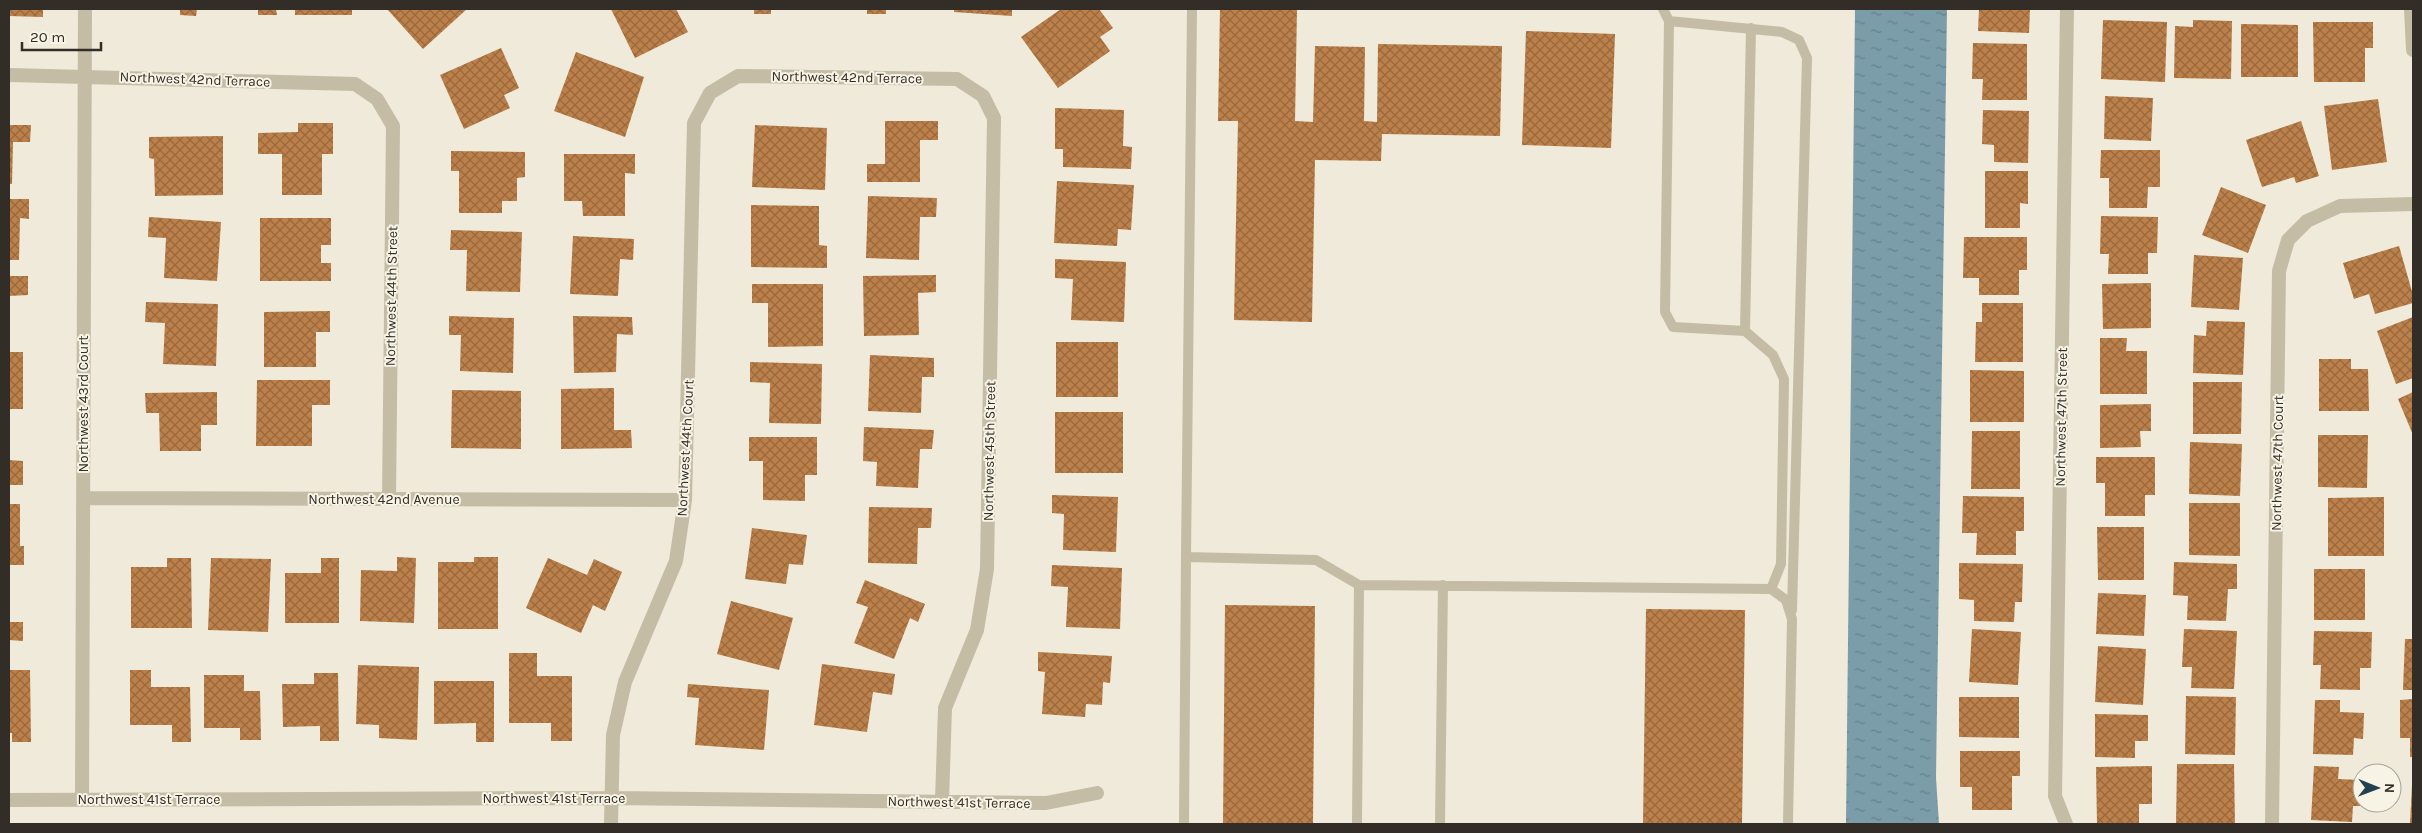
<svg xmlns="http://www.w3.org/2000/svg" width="2422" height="833" font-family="Karla,sans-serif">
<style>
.water{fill:url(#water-ripples)}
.building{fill:url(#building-cross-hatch)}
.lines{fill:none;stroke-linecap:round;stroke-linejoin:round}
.service{stroke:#c5bca6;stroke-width:10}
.minor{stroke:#c5bca6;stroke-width:14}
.labels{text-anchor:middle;stroke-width:4;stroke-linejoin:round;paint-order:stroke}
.street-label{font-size:14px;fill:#322d26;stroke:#f7f3e5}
</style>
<defs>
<pattern id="water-ripples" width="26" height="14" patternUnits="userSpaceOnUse" patternTransform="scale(1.25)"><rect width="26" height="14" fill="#7b9ca9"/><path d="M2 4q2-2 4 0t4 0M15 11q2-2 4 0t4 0" fill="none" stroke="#658089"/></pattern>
<pattern id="building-cross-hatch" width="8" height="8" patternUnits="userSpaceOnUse" patternTransform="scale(1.25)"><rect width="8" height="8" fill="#bc804a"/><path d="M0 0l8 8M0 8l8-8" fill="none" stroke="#99693d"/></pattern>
</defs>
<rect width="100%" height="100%" fill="#efead9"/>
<!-- water -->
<path class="water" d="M 1855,9 L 1947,9 L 1936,778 L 1939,824 L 1846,824 Z"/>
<!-- building -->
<path class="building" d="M 9,9 L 43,9 L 43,17 L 9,16 Z
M 180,9 L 197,9 L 196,16 L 180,15 Z
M 258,9 L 276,9 L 277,15 L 258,15 Z
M 295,9 L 352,9 L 352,15 L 295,15 Z
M 387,9 L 467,9 L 423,49 Z
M 611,9 L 676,9 L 688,32 L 635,58 Z
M 754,9 L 771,9 L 771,14 L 754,14 Z
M 867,9 L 886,9 L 886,14 L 867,14 Z
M 954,9 L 1012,9 L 1012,16 L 954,12 Z
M 1061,9 L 1099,9 L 1113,28 L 1100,37 L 1110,51 L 1058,88 L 1021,37 Z
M 1220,9 L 1297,9 L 1295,121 L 1313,122 L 1315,46 L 1365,47 L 1364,121 L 1377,122 L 1378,44 L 1502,46 L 1500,136 L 1382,134 L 1381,161 L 1315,160 L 1312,322 L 1234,320 L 1238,121 L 1218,121 Z
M 1979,9 L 2030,9 L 2029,33 L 1978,31 Z
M 2103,20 L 2167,22 L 2165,82 L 2101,79 Z
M 2193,20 L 2232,21 L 2231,79 L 2174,78 L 2175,26 L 2193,27 Z
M 2313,22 L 2373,22 L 2373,48 L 2365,48 L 2365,82 L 2314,82 Z
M 2241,24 L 2298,25 L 2298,77 L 2241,77 Z
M 1526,31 L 1615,34 L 1611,148 L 1522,145 Z
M 1973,43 L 2027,44 L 2027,100 L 1982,100 L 1983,79 L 1972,79 Z
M 501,48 L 519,88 L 504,95 L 510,108 L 464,129 L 440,75 Z
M 576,52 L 644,77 L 625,137 L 554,111 Z
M 2105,96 L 2153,98 L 2151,141 L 2104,139 Z
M 2378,99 L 2387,162 L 2332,170 L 2324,106 Z
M 1055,108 L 1124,110 L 1123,146 L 1132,147 L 1131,169 L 1063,167 L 1063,149 L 1055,149 Z
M 1983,110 L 2029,111 L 2028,163 L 1994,162 L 1994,145 L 1982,144 Z
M 885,121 L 938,121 L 938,140 L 920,140 L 920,182 L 867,182 L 867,164 L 885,164 Z
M 2301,121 L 2319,176 L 2296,183 L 2294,177 L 2262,187 L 2246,140 Z
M 298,123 L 333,123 L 333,154 L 322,154 L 322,195 L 282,195 L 282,154 L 258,154 L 258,133 L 298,132 Z
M 9,125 L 31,125 L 30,142 L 13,142 L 12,184 L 9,184 Z
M 755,125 L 827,128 L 825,190 L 752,187 Z
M 223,136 L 223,195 L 155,196 L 154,159 L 149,158 L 149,137 Z
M 2101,150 L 2160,150 L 2160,187 L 2148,187 L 2147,208 L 2109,208 L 2109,178 L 2100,178 Z
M 451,151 L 525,152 L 525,177 L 517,178 L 517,201 L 502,201 L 502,213 L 459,213 L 459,171 L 451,171 Z
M 564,154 L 635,154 L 635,174 L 625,173 L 625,216 L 583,216 L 582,201 L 564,201 Z
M 1985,171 L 2028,171 L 2028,204 L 2020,203 L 2020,228 L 1985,228 Z
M 1057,181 L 1134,185 L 1131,230 L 1118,229 L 1117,246 L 1054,243 Z
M 2221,187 L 2266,205 L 2248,253 L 2202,235 Z
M 868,196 L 937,198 L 936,217 L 920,217 L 919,260 L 866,258 Z
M 9,199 L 29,199 L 29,219 L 20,218 L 19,260 L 9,260 Z
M 751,205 L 819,206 L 819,245 L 827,246 L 827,268 L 751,267 Z
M 2101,216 L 2158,217 L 2157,253 L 2148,253 L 2148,274 L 2108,274 L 2109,254 L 2100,254 Z
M 149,217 L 221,222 L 217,281 L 164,278 L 166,238 L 148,237 Z
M 260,218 L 331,218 L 331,245 L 321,245 L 321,263 L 331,263 L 331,281 L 260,281 Z
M 451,230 L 522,232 L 520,292 L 466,291 L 467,250 L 450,250 Z
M 573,236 L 634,239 L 633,260 L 620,259 L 618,296 L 570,294 Z
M 1964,237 L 2027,237 L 2027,270 L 2019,270 L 2019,295 L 1979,295 L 1979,278 L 1963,278 Z
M 2399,246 L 2413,295 L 2413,303 L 2375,314 L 2369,294 L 2354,299 L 2343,263 Z
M 2194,255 L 2243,258 L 2239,310 L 2191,307 Z
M 1055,259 L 1126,262 L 1124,322 L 1071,320 L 1073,279 L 1055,278 Z
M 936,275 L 936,292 L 918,293 L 919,335 L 864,336 L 863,276 Z
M 9,276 L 28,276 L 28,295 L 9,296 Z
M 2151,283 L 2151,328 L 2103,329 L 2102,284 Z
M 752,284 L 823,284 L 823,346 L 768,347 L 768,303 L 752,303 Z
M 146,302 L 218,304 L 216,366 L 163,364 L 165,323 L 145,322 Z
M 1982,303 L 2023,303 L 2023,362 L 1975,362 L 1976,322 L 1982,322 Z
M 330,311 L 330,332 L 316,332 L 316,367 L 264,367 L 264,312 Z
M 449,316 L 514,318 L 513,373 L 460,371 L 461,335 L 449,335 Z
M 573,316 L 632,317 L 633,335 L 617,334 L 616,372 L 574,373 Z
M 2413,317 L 2413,378 L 2396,384 L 2377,331 Z
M 2207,321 L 2245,322 L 2243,375 L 2193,373 L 2194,335 L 2206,336 Z
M 2100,338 L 2127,338 L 2126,351 L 2147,351 L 2147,394 L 2100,394 Z
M 1056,342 L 1118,342 L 1118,397 L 1056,397 Z
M 9,352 L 23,352 L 23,409 L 9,409 Z
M 870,355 L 934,358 L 934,377 L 922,377 L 921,413 L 868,411 Z
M 2319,359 L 2351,359 L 2351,369 L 2368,369 L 2369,411 L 2319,411 Z
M 750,362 L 822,364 L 821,424 L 769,423 L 770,383 L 750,382 Z
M 1970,370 L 2024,371 L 2024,422 L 1970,422 Z
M 257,380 L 330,380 L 330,405 L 312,405 L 312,446 L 256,446 Z
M 2193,382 L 2242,382 L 2241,434 L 2193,434 Z
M 614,388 L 614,430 L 631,430 L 632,448 L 561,449 L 561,389 Z
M 452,390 L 521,391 L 521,449 L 451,448 Z
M 217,392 L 217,425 L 201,425 L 201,451 L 160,451 L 159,413 L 146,413 L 145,393 Z
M 2413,392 L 2413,435 L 2398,399 Z
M 2151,404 L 2151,431 L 2140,431 L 2141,447 L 2100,448 L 2100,405 Z
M 1055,412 L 1123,412 L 1123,473 L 1055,473 Z
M 864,427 L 934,430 L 932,449 L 920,449 L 918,488 L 876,486 L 877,462 L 863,461 Z
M 1972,431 L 2020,431 L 2020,489 L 1971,489 Z
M 2318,435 L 2368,435 L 2367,488 L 2318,487 Z
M 749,437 L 817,437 L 817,475 L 805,475 L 805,501 L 763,500 L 763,461 L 749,461 Z
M 2190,442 L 2242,444 L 2240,496 L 2189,494 Z
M 2096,457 L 2155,457 L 2155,495 L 2145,495 L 2145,516 L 2105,516 L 2105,483 L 2096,483 Z
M 9,460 L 23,461 L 23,485 L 9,485 Z
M 1052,495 L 1118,497 L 1116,552 L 1063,550 L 1064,514 L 1052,513 Z
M 1963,496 L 2024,497 L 2024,531 L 2016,531 L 2016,555 L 1976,555 L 1977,533 L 1962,533 Z
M 2384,497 L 2384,556 L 2328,556 L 2328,498 Z
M 2189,503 L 2240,503 L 2240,556 L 2189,555 Z
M 9,504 L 20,504 L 20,546 L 24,546 L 24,565 L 9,565 Z
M 869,507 L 932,508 L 931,528 L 918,528 L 917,564 L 868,563 Z
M 2097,527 L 2144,527 L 2144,580 L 2098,580 Z
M 752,528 L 807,535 L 803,565 L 789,564 L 786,584 L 745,579 Z
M 397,557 L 416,558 L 414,623 L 360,621 L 361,570 L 397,571 Z
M 474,557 L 498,557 L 498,629 L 438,629 L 438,562 L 474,562 Z
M 167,558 L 191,558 L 192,628 L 131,628 L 131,567 L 167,567 Z
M 211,558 L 271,559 L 268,632 L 208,630 Z
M 321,558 L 339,558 L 339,623 L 285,623 L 285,573 L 321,573 Z
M 548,558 L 587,575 L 594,559 L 622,572 L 605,611 L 593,605 L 581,633 L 526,608 Z
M 2174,562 L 2237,564 L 2237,589 L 2228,589 L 2226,621 L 2187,620 L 2188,596 L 2173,595 Z
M 1959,563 L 2023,564 L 2022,602 L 2015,602 L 2014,622 L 1974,621 L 1974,600 L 1959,599 Z
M 1052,565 L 1122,568 L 1120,629 L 1066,627 L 1068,587 L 1051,586 Z
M 2314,569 L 2365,569 L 2365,620 L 2314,620 Z
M 865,580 L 925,604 L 918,622 L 910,618 L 894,659 L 854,643 L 868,607 L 856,603 Z
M 2098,593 L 2146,595 L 2144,636 L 2096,634 Z
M 731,601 L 793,618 L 779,670 L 717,654 Z
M 1225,605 L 1315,606 L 1313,824 L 1223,824 Z
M 1646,609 L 1745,610 L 1742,824 L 1643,824 Z
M 9,622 L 23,622 L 23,641 L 9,640 Z
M 1972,629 L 2021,632 L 2018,685 L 1969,682 Z
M 2184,629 L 2237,631 L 2234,689 L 2191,688 L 2192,667 L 2182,667 Z
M 2314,631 L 2372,632 L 2371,668 L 2360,668 L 2360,690 L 2320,689 L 2321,665 L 2313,665 Z
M 2405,639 L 2413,639 L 2413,690 L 2403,690 Z
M 2098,646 L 2146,649 L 2143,705 L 2095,702 Z
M 1038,652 L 1112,656 L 1110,683 L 1103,682 L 1102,705 L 1086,704 L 1085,717 L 1042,714 L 1045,672 L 1038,671 Z
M 509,653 L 537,653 L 537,676 L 572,676 L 572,741 L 551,741 L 551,723 L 509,723 Z
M 822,664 L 895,674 L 892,695 L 873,692 L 867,732 L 814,725 Z
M 358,665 L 419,667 L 417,740 L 379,738 L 379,725 L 356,724 Z
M 9,670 L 30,670 L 31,742 L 12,742 L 12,733 L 9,733 Z
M 130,670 L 151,670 L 151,687 L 190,687 L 191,742 L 172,742 L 172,725 L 130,725 Z
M 314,673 L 338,673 L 339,741 L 320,741 L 320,726 L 283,727 L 282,684 L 314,684 Z
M 204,675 L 244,675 L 244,691 L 260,691 L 261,740 L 240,740 L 240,728 L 204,728 Z
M 434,681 L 494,681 L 494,742 L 476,742 L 476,723 L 434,724 Z
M 688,684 L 769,690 L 764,750 L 695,745 L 699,698 L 687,697 Z
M 2186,696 L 2236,697 L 2235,755 L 2185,754 Z
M 1959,697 L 2019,697 L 2019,738 L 1959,737 Z
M 2413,699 L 2413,757 L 2410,757 L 2410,738 L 2400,738 L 2400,700 Z
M 2315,700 L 2340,700 L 2340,712 L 2364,713 L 2363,739 L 2354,738 L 2353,755 L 2313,754 Z
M 2095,714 L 2148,715 L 2148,741 L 2135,741 L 2135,758 L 2095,757 Z
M 1960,751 L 2020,751 L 2020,776 L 2012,776 L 2012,810 L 1972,810 L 1972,787 L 1960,787 Z
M 2177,764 L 2234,764 L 2235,824 L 2176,824 Z
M 2152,766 L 2152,804 L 2139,804 L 2139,824 L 2097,824 L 2096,767 Z
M 2314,766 L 2339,767 L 2338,779 L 2362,780 L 2362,803 L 2365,803 L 2365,806 L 2353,806 L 2352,822 L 2311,820 Z
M 2412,785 L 2413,785 L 2413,824 L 2410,823 Z"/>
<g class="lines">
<!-- service -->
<path class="service" d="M 1663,9 L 1669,21 L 1665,312 L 1673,327 L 1745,331 L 1773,355 L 1784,379 L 1781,564 L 1771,589
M 1669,21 L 1782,32 L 1799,40 L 1807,58 L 1792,610
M 1745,331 L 1751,28
M 1186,557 L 1192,9
M 1184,824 L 1186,557 L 1316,560 L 1359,585 L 1771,589 L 1786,600 L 1792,619 L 1788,824
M 1357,824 L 1359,585
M 1440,824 L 1443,585"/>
<!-- minor -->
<path class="minor" d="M 2411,9 L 2413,50
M 9,75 L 355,84 L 377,99 L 393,126 L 389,498
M 83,498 L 685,500
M 82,799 L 85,9
M 9,800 L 611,798 L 1046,803 L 1097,793
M 611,824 L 613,735 L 625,682 L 676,561 L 685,500 L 694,123 L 710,93 L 738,76 L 957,79 L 983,96 L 994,118 L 987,569 L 977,630 L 945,708 L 942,801
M 2066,824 L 2055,796 L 2067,9
M 2272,824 L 2279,271 L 2288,240 L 2307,221 L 2340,206 L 2413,204"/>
</g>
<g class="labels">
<!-- street labels -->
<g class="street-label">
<text transform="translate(847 77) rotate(1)" y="5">Northwest 42nd Terrace</text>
<text transform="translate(195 79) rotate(2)" y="5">Northwest 42nd Terrace</text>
<text transform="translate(391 296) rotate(-89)" y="5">Northwest 44th Street</text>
<text transform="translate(83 404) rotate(-90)" y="5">Northwest 43rd Court</text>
<text transform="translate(2061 417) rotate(-89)" y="5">Northwest 47th Street</text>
<text transform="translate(685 448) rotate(-87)" y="5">Northwest 44th Court</text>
<text transform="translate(989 451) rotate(-89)" y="5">Northwest 45th Street</text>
<text transform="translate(2277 463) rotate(-89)" y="5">Northwest 47th Court</text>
<text x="384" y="504">Northwest 42nd Avenue</text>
<text x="554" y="803">Northwest 41st Terrace</text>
<text x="149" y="804">Northwest 41st Terrace</text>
<text transform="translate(959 802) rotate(1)" y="5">Northwest 41st Terrace</text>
</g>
</g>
<!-- border -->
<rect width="2422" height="833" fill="none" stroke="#322d26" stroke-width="20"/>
<!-- north arrow -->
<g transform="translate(2377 788) rotate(91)"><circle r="24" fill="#f7f3e5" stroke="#a8a499"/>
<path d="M0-4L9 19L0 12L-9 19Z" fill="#204250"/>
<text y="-8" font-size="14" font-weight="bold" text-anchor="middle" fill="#322d26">N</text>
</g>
<!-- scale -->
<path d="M22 42v8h79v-8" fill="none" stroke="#322d26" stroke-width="2.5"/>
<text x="30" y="42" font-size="15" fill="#322d26" stroke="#f7f3e5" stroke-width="4" paint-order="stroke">20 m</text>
</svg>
